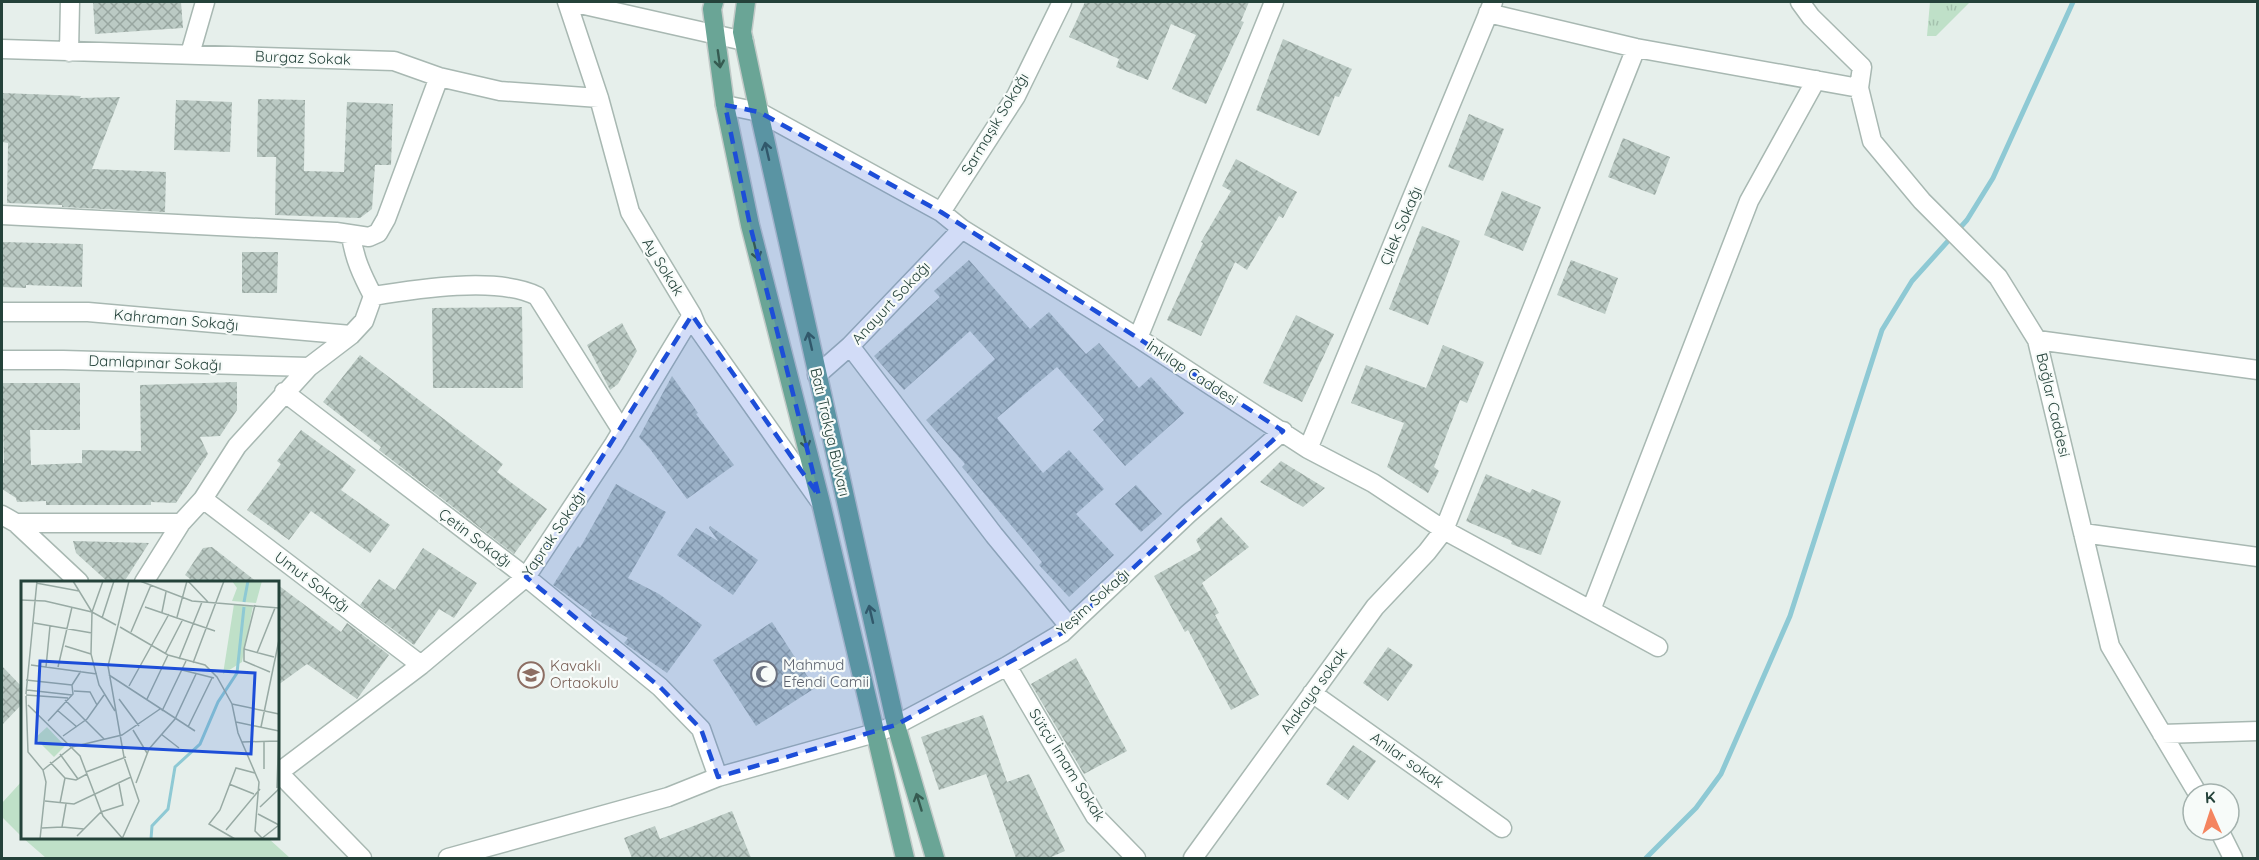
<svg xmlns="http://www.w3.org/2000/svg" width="2259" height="860" font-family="Quicksand,sans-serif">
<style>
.grass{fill:#bfe0c8}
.park{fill:url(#park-tufts)}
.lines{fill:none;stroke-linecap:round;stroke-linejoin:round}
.stream{stroke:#8ec9d4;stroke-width:5}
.building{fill:url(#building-cross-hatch)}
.minor-casing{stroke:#a8b8b2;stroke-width:21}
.major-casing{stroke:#c2cac8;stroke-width:21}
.minor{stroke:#fff;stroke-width:18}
.major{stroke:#6aa596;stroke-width:18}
.oneway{stroke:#365b51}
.marked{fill:#1d4ed8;fill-opacity:0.2;stroke:#1d4ed8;stroke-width:4.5;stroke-dasharray:12 8;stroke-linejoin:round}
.labels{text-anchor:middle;stroke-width:4.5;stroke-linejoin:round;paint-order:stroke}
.street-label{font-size:15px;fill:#24423a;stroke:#f7fbf9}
.worship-label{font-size:15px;fill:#5b616d;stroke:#f7fbf9;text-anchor:start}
.education-label{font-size:15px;fill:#785e54;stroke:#f7fbf9;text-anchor:start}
.inset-river{fill:none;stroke:#8ec9d4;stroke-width:3}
.inset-road{fill:none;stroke:#98aaa4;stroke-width:1.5}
.view{fill:#1d4ed8;fill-opacity:0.15;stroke:#1d4ed8;stroke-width:3}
.inset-edge{fill:none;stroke:#24423a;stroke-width:3}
</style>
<defs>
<pattern id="park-tufts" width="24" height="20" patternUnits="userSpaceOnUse" patternTransform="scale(1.5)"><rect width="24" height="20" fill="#bfe0c8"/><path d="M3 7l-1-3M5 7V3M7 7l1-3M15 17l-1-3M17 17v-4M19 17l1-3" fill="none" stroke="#a4c1ad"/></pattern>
<pattern id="building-cross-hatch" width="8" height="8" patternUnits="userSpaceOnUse" patternTransform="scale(1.5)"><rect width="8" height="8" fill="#bbcac4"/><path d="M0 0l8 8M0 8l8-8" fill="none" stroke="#98a6a0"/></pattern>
</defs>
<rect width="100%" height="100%" fill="#e6efeb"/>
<!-- grass -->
<path class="grass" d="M 22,781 L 22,837 L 2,817 L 2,803 Z
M 23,838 L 268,838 L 290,858 L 46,858 Z"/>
<!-- park -->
<path class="park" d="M 1930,2 L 1970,2 L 1936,36 L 1927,36 Z"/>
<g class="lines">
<!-- stream -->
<path class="stream" d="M 1646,858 L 1696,808 L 1721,774 L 1790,616 L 1882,330 L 1912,281 L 1967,220 L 1993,178 L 2073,2"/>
</g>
<!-- building -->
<path class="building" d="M 93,2 L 181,2 L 183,28 L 95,34 Z
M 1085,2 L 1249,2 L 1241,21 L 1244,22 L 1206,104 L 1172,89 L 1196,35 L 1171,24 L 1148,80 L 1116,67 L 1119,59 L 1069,37 Z
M 1283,39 L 1352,69 L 1339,97 L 1335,96 L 1319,136 L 1256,110 Z
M 2,93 L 81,96 L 80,98 L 120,97 L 92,169 L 166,172 L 165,212 L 62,207 L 62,205 L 7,203 L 8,143 L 2,142 Z
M 258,99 L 305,100 L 304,171 L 344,172 L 347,102 L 393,104 L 391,165 L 375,165 L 372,209 L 360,218 L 275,215 L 276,157 L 257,157 Z
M 176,100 L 232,102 L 230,152 L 174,150 Z
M 1469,114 L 1504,129 L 1483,181 L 1448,167 Z
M 1623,138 L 1670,157 L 1655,195 L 1608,177 Z
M 1236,159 L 1297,192 L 1283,218 L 1279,216 L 1247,270 L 1235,262 L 1201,336 L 1167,320 L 1203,243 L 1201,242 L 1231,191 L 1222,186 Z
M 1502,191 L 1541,207 L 1523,251 L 1484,235 Z
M 1422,226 L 1460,241 L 1428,325 L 1389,309 Z
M 2,242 L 83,244 L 82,287 L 26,285 L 26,288 L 2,287 Z
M 242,252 L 278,252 L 277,293 L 242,293 Z
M 969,260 L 1030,329 L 1049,312 L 1086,354 L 1099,343 L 1139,388 L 1151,377 L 1184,413 L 1125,466 L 1093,430 L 1104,420 L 1057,367 L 997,418 L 1043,473 L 1069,450 L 1104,489 L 1076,514 L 1114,555 L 1069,597 L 1039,565 L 1042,562 L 962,467 L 965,464 L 926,420 L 995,359 L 970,331 L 904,390 L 874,356 L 940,297 L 934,291 Z
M 1571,260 L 1618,278 L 1605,314 L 1557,295 Z
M 522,307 L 523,388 L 433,388 L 432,308 Z
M 1296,315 L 1334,334 L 1302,402 L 1263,383 Z
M 622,323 L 637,351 L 618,384 L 610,390 L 587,345 Z
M 1443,345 L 1484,362 L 1467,403 L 1460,400 L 1434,467 L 1439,471 L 1428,493 L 1387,467 L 1404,423 L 1351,403 L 1366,365 L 1426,388 Z
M 360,355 L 503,464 L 497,472 L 547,509 L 514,554 L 379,450 L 381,447 L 323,402 Z
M 672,376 L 698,413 L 696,414 L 734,465 L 687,499 L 650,449 L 639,437 Z
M 237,382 L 237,410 L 220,436 L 200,437 L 208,454 L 176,503 L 151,502 L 151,505 L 46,505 L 46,501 L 17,502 L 16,498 L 2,489 L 2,463 L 4,463 L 2,383 L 80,383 L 80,430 L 30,430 L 31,465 L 82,463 L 82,450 L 141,451 L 140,385 Z
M 301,430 L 356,470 L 341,490 L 390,525 L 370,553 L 311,511 L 289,540 L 247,510 L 281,464 L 277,461 Z
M 1281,461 L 1325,488 L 1303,507 L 1260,482 Z
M 1486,474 L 1530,493 L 1532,489 L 1561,501 L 1541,555 L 1511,544 L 1512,541 L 1466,521 Z
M 616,484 L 666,512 L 628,578 L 659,594 L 702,625 L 667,673 L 624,643 L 628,638 L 594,618 L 591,616 L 592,613 L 553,585 L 578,546 L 580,548 Z
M 1136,485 L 1162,514 L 1141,532 L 1115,504 Z
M 1221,517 L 1249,547 L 1202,583 L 1219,613 L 1215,615 L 1259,695 L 1231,710 L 1188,630 L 1185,632 L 1154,576 L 1201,550 L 1196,540 Z
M 710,526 L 758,560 L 733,595 L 677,555 L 696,528 L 718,541 L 709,528 Z
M 73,541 L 149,543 L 124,582 L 108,582 L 76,553 Z
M 212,547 L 257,582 L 194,582 L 185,575 L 203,548 Z
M 423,548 L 477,583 L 454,618 L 439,609 L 414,645 L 360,605 L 379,579 L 395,590 Z
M 278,585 L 341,632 L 347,623 L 389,655 L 357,699 L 307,664 L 278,685 Z
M 772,622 L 815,688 L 756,726 L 713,660 Z
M 1388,647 L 1413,665 L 1388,701 L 1363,683 Z
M 1076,658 L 1127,751 L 1084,774 L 1031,684 Z
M 2,666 L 22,687 L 22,704 L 2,725 Z
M 983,715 L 1007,782 L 1029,774 L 1065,851 L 1049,858 L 1016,858 L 986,774 L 939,790 L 921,737 Z
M 1353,745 L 1376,761 L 1348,800 L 1326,784 Z
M 732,811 L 751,858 L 632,858 L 624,838 L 655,826 L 660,839 Z"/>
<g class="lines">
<!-- minor casing -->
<g class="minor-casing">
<path id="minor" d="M 567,2 L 599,98 L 630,212 L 692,315 L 697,327 L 819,500
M 571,2 L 744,41
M 1800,2 L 1811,17 L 1862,67 L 1859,88 L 1872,141 L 1922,201 L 1998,277 L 2037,340 L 2110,646 L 2198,794
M 1488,13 L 1636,48 L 1859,88
M 2,49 L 394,61 L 439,77 L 500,91 L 599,98
M 69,52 L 70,2
M 190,54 L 205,2
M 725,105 L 759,112 L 941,212 L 962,229 L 1138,338 L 1308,449 L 1373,483 L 1444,530 L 1658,647
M 941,212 L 1016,96 L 1062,2
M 2,215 L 336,232 L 369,237 L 378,233 L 386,219 L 439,77
M 373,296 C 416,289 498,276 537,296 L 622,431
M 2,312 L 88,312 L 351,335
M 1138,338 L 1274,2
M 2037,340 L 2258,370
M 850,346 L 994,535 L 1069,626
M 2,360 L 63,360 L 309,367
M 817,375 L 850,346 L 962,229
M 284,392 L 526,577 L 660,687 L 701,729 L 718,777
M 1308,449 L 1493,2
M 203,499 L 421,665
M 2,515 L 16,523 L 79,582
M 16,523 L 181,523
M 2083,533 L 2258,557
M 144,582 L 181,523 L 203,499 L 237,446 L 309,367 L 351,335 L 364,321 L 373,296 C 362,275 354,258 351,235
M 1591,610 L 1749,201 L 1816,80
M 1007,666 L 1095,816 L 1136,858
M 1312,693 L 1502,828
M 2162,734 L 2258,731
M 278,772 L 362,858
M 278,773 L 421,665 L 526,577 L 614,444 L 692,315
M 2219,830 L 2233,858
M 448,858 L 668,797 L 718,777 L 875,733 L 896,725 L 1007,666 L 1062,633 L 1188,514 L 1283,431
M 1193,858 L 1375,607 L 1427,552 L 1444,530 L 1636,48"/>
</g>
<!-- major casing -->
<g class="major-casing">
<path id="major" d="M 714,2 L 712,9 L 725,105 L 750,225 L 821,503 L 905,858
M 746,2 L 742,32 L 759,112 L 896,725 L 935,858"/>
</g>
<!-- minor -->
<use href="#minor" class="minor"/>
<!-- major -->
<use href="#major" class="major"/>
</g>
<!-- one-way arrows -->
<defs><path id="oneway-shaft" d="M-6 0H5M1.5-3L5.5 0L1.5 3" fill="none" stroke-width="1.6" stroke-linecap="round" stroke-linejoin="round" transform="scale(1.5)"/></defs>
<g class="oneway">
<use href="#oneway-shaft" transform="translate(719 59) rotate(82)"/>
<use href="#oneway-shaft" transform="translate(767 151) rotate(-103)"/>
<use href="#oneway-shaft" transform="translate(756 251) rotate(76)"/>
<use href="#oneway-shaft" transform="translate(810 341) rotate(-103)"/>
<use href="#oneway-shaft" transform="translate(805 440) rotate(76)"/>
<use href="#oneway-shaft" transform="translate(871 614) rotate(-103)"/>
<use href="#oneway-shaft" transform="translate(919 802) rotate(-107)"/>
</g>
<!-- marked area -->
<path class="marked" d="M 725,105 L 759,112 L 941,212 L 1283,431 L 1062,633 L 896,725 L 718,777 L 701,729 L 660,687 L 526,577 L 692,315 L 819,496 L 750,225 Z"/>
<!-- icons -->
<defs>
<g id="mosque-ring" transform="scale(1.35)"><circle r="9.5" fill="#f7fbf9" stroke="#6b7280" stroke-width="1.5"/><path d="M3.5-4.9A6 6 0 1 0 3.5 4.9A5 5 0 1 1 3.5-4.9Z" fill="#6b7280"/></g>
<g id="school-ring" transform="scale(1.35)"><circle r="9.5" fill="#f7fbf9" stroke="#8d6e63" stroke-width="1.5"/><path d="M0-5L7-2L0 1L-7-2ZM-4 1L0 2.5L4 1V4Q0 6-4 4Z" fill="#8d6e63"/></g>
</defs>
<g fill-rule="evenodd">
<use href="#mosque-ring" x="764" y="674"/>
<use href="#school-ring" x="531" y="675"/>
</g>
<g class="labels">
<!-- street labels -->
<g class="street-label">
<text transform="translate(303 58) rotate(2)" y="5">Burgaz Sokak</text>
<text transform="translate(995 124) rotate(-59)" y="5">Sarmaşık Sokağı</text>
<text transform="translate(1401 226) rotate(-67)" y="5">Çilek Sokağı</text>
<text transform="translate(663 267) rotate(58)" y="5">Ay Sokak</text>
<text transform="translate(891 303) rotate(-47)" y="5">Anayurt Sokağı</text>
<text transform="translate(176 320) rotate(5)" y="5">Kahraman Sokağı</text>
<text transform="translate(155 363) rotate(2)" y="5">Damlapınar Sokağı</text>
<text transform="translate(1192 373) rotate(33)" y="5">İnkılap Caddesi</text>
<text transform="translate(2053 405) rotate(77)" y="5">Bağlar Caddesi</text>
<text transform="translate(830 432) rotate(77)" y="5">Batı Trakya Bulvarı</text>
<text transform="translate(554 534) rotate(-56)" y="5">Yaprak Sokağı</text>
<text transform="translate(475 538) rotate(37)" y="5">Çetin Sokağı</text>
<text transform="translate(312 582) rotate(37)" y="5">Umut Sokağı</text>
<text transform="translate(1093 602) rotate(-42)" y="5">Yeşim Sokağı</text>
<text transform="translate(1314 691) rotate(-54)" y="5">Alakaya sokak</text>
<text transform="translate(1407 760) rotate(35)" y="5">Anılar sokak</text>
<text transform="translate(1067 765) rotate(58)" y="5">Sütçü İmam Sokak</text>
</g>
<!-- worship labels -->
<g class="worship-label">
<text x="783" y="670">Mahmud<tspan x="783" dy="17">Efendi Camii</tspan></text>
</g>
<!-- education labels -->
<g class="education-label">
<text x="550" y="671">Kavaklı<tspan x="550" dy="17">Ortaokulu</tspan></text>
</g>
</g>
<!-- overview -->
<g transform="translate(21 581)">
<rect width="258" height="258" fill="#e6efeb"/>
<path d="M 26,146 L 44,165 L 33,176 L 14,157 Z" fill="#bfe0c8"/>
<path d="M 211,0 L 241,0 L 235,22 L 211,20 L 216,7 ZM 213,23 L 232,25 L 221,81 L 202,93 Z" fill="#bfe0c8"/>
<path class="inset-river" d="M 223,21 L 227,0M 130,258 L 131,245 L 147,228 L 154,186 L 179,163 L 197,121 L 216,92 L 223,26"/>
<path class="inset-road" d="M 52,0 L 71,31 L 70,73 L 78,104 L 94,130M 119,0 L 171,20 L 258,27M 167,0 L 187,21M 15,2 L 58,10M 0,19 L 24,20 L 71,31 L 95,44M 234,24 L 223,68 L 253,76M 124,26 L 194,50M 71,31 L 82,0M 141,31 L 145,11M 156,36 L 166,0M 81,37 L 93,0M 13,42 L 71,52M 99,46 L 147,74 L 184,84 L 196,96 L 211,123 L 217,152 L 238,201 L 234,250 L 241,257M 110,51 L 130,4M 44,65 L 70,73M 223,68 L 223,80 L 249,91M 236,72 L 254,27M 144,73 L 162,38M 158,78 L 181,21M 172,82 L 203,0M 10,84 L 76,93M 25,86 L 29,45M 37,86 L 51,26M 161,89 L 193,97M 88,94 L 174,150M 5,99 L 51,104M 108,105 L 148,33M 6,109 L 51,114M 53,110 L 69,111 L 76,124M 5,113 L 16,0M 5,114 L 47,117M 5,115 L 7,171 L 22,189 L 25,201 L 19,258M 98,118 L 118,145M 126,118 L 147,74M 44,119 L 83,158M 211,123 L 258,133M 7,124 L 59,175 L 82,235 L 102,258M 36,129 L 56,146M 141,130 L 165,80M 27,140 L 52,113 L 51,104 L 60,90M 215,141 L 258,150M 167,146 L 191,97M 240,146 L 258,59M 112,149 L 126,172M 140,153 L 158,167M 42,155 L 66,138 L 83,114M 221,161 L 257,160M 243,161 L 243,188M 39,173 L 57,198M 29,181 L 44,197 L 55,199 L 66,193M 22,189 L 51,166 L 101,154 L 139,128M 65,191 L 105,176M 115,202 L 128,168 L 154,138 L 175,93M 208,203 L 233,213M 256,207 L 258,144M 24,220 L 53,223 L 110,196M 39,222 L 44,197M 239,226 L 258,208M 237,233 L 258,244M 41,246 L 63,248M 21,247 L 41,246 L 45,223M 205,249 L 239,208M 56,255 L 80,231 L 102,224 L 98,203M 101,258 L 118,220 L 103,176 L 87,85 L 108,0M 214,258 L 188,243 L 199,229 L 215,187 L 234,192M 240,258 L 258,244"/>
<path class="view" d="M 19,80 L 234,92 L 230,173 L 15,162 Z"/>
<rect width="258" height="258" class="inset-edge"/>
</g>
<!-- border -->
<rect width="2259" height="860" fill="none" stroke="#24423a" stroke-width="6"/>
<!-- north arrow -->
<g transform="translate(2211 812) rotate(357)"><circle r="28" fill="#f7fbf9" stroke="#a3b1ad" stroke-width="1.5"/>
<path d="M0-4.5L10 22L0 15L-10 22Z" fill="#f4845f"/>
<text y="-9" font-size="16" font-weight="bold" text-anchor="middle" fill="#24423a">K</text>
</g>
</svg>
